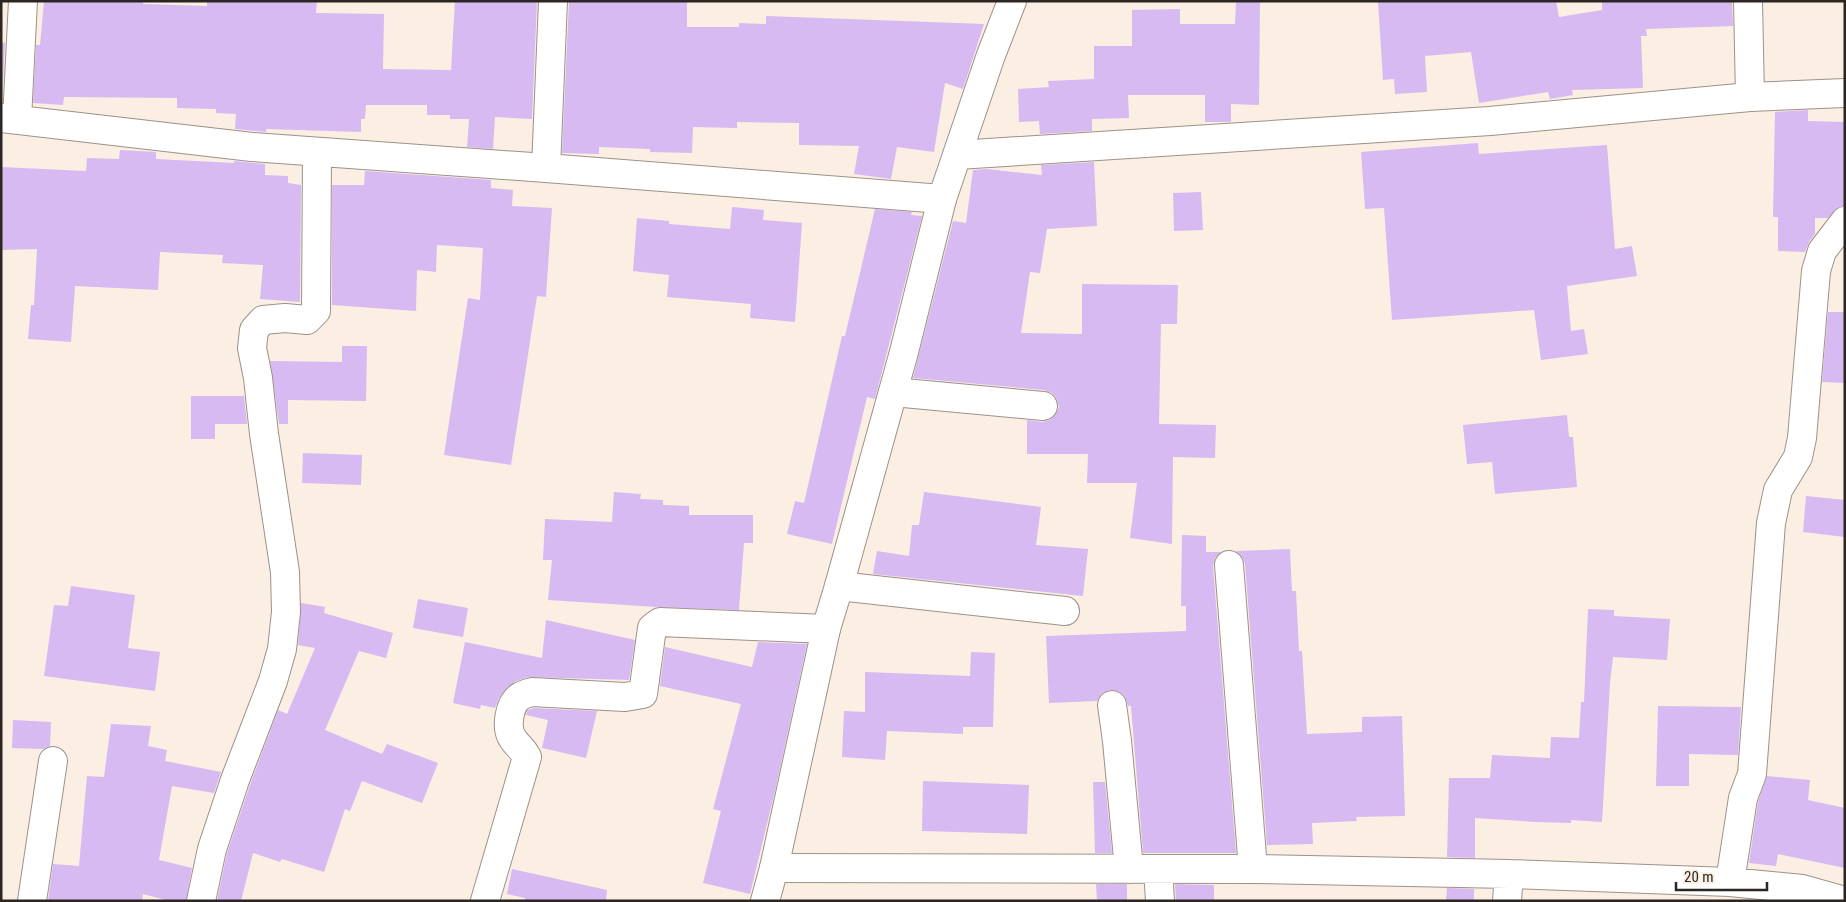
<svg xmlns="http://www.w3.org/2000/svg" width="1846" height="902" font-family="'Roboto Condensed',sans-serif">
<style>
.building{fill:#d7baf1}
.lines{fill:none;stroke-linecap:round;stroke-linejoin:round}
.street-casing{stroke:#9d9188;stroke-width:30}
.secondary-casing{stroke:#9d9188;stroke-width:30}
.street{stroke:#fff;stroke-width:28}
.secondary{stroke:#fff;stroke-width:28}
</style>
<rect width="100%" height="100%" fill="#fbeee3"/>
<!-- building -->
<path class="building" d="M 44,1 L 143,1 L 143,4 L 207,6 L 207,1 L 317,1 L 316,13 L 384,14 L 383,69 L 451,70 L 455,1 L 537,1 L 532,119 L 495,117 L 493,149 L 467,147 L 469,119 L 450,119 L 450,115 L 427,115 L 427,105 L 366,105 L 365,119 L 361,119 L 361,132 L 266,129 L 266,132 L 235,129 L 236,114 L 216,113 L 216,109 L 177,108 L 177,98 L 64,97 L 63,105 L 33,103 L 36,45 L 40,45 Z
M 569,1 L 687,1 L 687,27 L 739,27 L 739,23 L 766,24 L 766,16 L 984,24 L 963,89 L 945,83 L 934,152 L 897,147 L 891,179 L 854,174 L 859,146 L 799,145 L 799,123 L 737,122 L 737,128 L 693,127 L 692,153 L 650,152 L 650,149 L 599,147 L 599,154 L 562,153 Z
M 1236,1 L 1260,1 L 1259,105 L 1231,104 L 1231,122 L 1205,122 L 1205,95 L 1128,95 L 1129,118 L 1092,119 L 1092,131 L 1040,134 L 1039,121 L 1019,122 L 1018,89 L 1049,87 L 1048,81 L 1094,79 L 1094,46 L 1132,46 L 1132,10 L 1180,9 L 1180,24 L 1235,24 Z
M 1378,1 L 1556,1 L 1559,17 L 1602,10 L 1602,1 L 1732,1 L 1733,26 L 1646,29 L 1647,36 L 1641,36 L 1643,88 L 1572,90 L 1573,95 L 1550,99 L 1548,92 L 1479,103 L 1471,52 L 1425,56 L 1427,92 L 1395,94 L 1394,79 L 1383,80 Z
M 1,42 L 5,43 L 2,100 L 1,100 Z
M 1808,110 L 1808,121 L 1845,122 L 1844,206 L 1839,207 L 1828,218 L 1815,218 L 1815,234 L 1809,242 L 1805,252 L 1778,251 L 1778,217 L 1773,217 L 1775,112 Z
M 1478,143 L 1479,154 L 1607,145 L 1615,249 L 1632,246 L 1637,276 L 1567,286 L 1571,331 L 1584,329 L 1588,354 L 1541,360 L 1534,310 L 1392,320 L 1384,208 L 1365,209 L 1361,152 Z
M 120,150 L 156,152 L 156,159 L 234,163 L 234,161 L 265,164 L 265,175 L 288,176 L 288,183 L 301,185 L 300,302 L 260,299 L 263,265 L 222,263 L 223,255 L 160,252 L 158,290 L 75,286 L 71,342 L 28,339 L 31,305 L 34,305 L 37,249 L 1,250 L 1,167 L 86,171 L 87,158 L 119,159 Z
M 1094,162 L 1097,226 L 1047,229 L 1040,273 L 1030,272 L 1021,333 L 1082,334 L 1082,284 L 1178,285 L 1177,324 L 1161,324 L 1159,424 L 1216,425 L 1215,458 L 1173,457 L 1172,544 L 1130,538 L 1137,483 L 1087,483 L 1088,454 L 1027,454 L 1027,420 L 1042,422 L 1050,420 L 1055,415 L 1059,407 L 1057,399 L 1052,393 L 1044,390 L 913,378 L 953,221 L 966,223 L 973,170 L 987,169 L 1042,175 L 1041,165 Z
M 365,171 L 491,180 L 491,188 L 513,190 L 512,206 L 552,208 L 546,297 L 537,296 L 511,465 L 444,455 L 468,298 L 480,300 L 483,248 L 437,245 L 436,272 L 417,270 L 416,311 L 332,305 L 332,185 L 364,185 Z
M 1201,192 L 1203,230 L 1174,231 L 1173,193 Z
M 732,207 L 764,210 L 763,220 L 802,223 L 795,322 L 750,318 L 751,304 L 667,297 L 669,275 L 633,271 L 637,218 L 669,221 L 669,224 L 730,229 Z
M 875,209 L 912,212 L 911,215 L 922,216 L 875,399 L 867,397 L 832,544 L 787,534 L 795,501 L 804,503 L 842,336 L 845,336 Z
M 1828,312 L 1845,312 L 1845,383 L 1822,382 Z
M 342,346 L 367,346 L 366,401 L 288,400 L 288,424 L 279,424 L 270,361 L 342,362 Z
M 191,396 L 244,396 L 247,424 L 215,424 L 215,439 L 191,439 Z
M 1567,415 L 1569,437 L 1573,437 L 1577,487 L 1495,494 L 1492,462 L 1467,464 L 1463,425 Z
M 303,453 L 362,455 L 361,485 L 302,483 Z
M 614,492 L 641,494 L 640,499 L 663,500 L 663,505 L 689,506 L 689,515 L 753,515 L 753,543 L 744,543 L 739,610 L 657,607 L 548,600 L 552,560 L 543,560 L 545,519 L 612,522 Z
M 924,492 L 1041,507 L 1036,545 L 1088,549 L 1083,596 L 873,574 L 877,551 L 909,556 L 912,525 L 919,525 Z
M 1806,496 L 1845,500 L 1845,537 L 1803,532 Z
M 1182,535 L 1206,536 L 1206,552 L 1221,552 L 1215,558 L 1213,566 L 1236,853 L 1143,853 L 1131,706 L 1128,706 L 1124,695 L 1118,691 L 1110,690 L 1102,693 L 1097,701 L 1049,703 L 1046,636 L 1186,631 L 1186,606 L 1181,606 Z
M 1290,549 L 1292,591 L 1296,591 L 1299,651 L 1302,651 L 1307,734 L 1362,732 L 1362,717 L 1402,716 L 1405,816 L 1356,817 L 1357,821 L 1312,823 L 1313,844 L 1267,845 L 1245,564 L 1242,557 L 1236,551 Z
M 71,586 L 135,595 L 128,648 L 160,652 L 155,691 L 44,676 L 54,605 L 68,606 Z
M 418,599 L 468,608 L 463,637 L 413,628 Z
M 301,603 L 325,607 L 324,613 L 393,633 L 386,658 L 359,651 L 325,730 L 382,754 L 387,744 L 438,763 L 422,803 L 362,781 L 350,811 L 345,809 L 324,872 L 282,859 L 280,862 L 253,853 L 241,901 L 217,901 L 227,853 L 250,785 L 278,710 L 287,714 L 315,648 L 298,645 Z
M 1588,609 L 1614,610 L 1614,616 L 1670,619 L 1667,660 L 1613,657 L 1610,683 L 1602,822 L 1571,820 L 1571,823 L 1536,822 L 1475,818 L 1475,858 L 1447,857 L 1449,778 L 1490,778 L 1492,755 L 1550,758 L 1551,737 L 1579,738 L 1581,702 L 1584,702 Z
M 546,620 L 635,640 L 629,680 L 528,677 L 516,681 L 507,688 L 499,698 L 495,708 L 481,705 L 480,709 L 453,703 L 465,642 L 542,658 Z
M 758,642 L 807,644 L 775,791 L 750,894 L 703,883 L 721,811 L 713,809 L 741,704 L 660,686 L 665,647 L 752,667 Z
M 971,652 L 995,653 L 993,727 L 963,727 L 963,734 L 887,731 L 885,760 L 842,757 L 844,711 L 865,712 L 865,672 L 970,676 Z
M 1658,706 L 1741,707 L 1738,755 L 1689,754 L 1689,786 L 1656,786 Z
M 534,708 L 597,711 L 586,758 L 542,748 L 548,720 L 526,715 L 528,710 Z
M 13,720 L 51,722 L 50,746 L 43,749 L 12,748 Z
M 111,724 L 151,726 L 148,746 L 167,750 L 165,761 L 221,772 L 214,793 L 172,786 L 159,860 L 192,868 L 186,901 L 170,901 L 143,894 L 142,901 L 48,901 L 53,864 L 79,866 L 87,776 L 104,777 Z
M 1767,776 L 1810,780 L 1808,800 L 1845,808 L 1845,868 L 1778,854 L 1776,866 L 1749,863 L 1758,802 Z
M 923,781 L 1029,785 L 1027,834 L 922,831 Z
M 1093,782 L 1105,782 L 1112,853 L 1095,853 Z
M 512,869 L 607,890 L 606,901 L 525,901 L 525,898 L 507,894 Z
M 1096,884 L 1127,884 L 1127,901 L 1097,901 Z
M 1175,884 L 1214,885 L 1214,901 L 1176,901 Z
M 1447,888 L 1474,889 L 1474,901 L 1446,901 Z"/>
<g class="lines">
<!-- street casing -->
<g class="street-casing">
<path id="street" d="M 1748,1 L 1750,97
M 1,118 L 252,147 L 546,168 L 942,199
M 17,119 L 23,1
M 546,168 L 553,1
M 893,392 L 1043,406
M 1229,565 L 1253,869
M 839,586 L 1065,611
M 1112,705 L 1117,741 L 1129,869
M 774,868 L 1253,869 L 1509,874 L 1730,882 L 1802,889 L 1845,901
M 1158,869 L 1160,901
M 1730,882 L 1743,798 L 1752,774 L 1771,523 L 1778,490 L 1798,457 L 1802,438 L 1816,271 L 1822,251 L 1845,221
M 32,901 L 53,761
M 201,901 L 212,849 L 235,780 L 273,681 L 282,649 L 286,612 L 285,572 L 264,434 L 258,378 L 252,348 L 254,330 L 263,320 L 285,318 L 307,320 L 316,311 L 317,152
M 485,901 L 527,757 C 522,747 518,747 513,739 C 505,728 509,703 521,696 C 524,694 529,693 532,692 L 625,697 L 643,694 L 652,628 L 660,622 L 826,629
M 1507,901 L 1509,874"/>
</g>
<!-- secondary casing -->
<g class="secondary-casing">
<path id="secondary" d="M 957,155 L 1490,121 L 1750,97 L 1845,93
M 765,901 L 774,868 L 826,629 L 839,586 L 904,352 L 942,199 L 991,55 L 1012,1"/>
</g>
<!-- street -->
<use href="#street" class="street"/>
<!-- secondary -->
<use href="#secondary" class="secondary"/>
</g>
<!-- border -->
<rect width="1846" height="902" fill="none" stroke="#2b2622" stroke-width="5"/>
<!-- scale -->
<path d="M1676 882v8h91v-8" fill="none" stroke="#2b2622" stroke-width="2.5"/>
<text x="1684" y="882" font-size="15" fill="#2b2622" stroke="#fbeee3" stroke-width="4" paint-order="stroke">20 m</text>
</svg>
